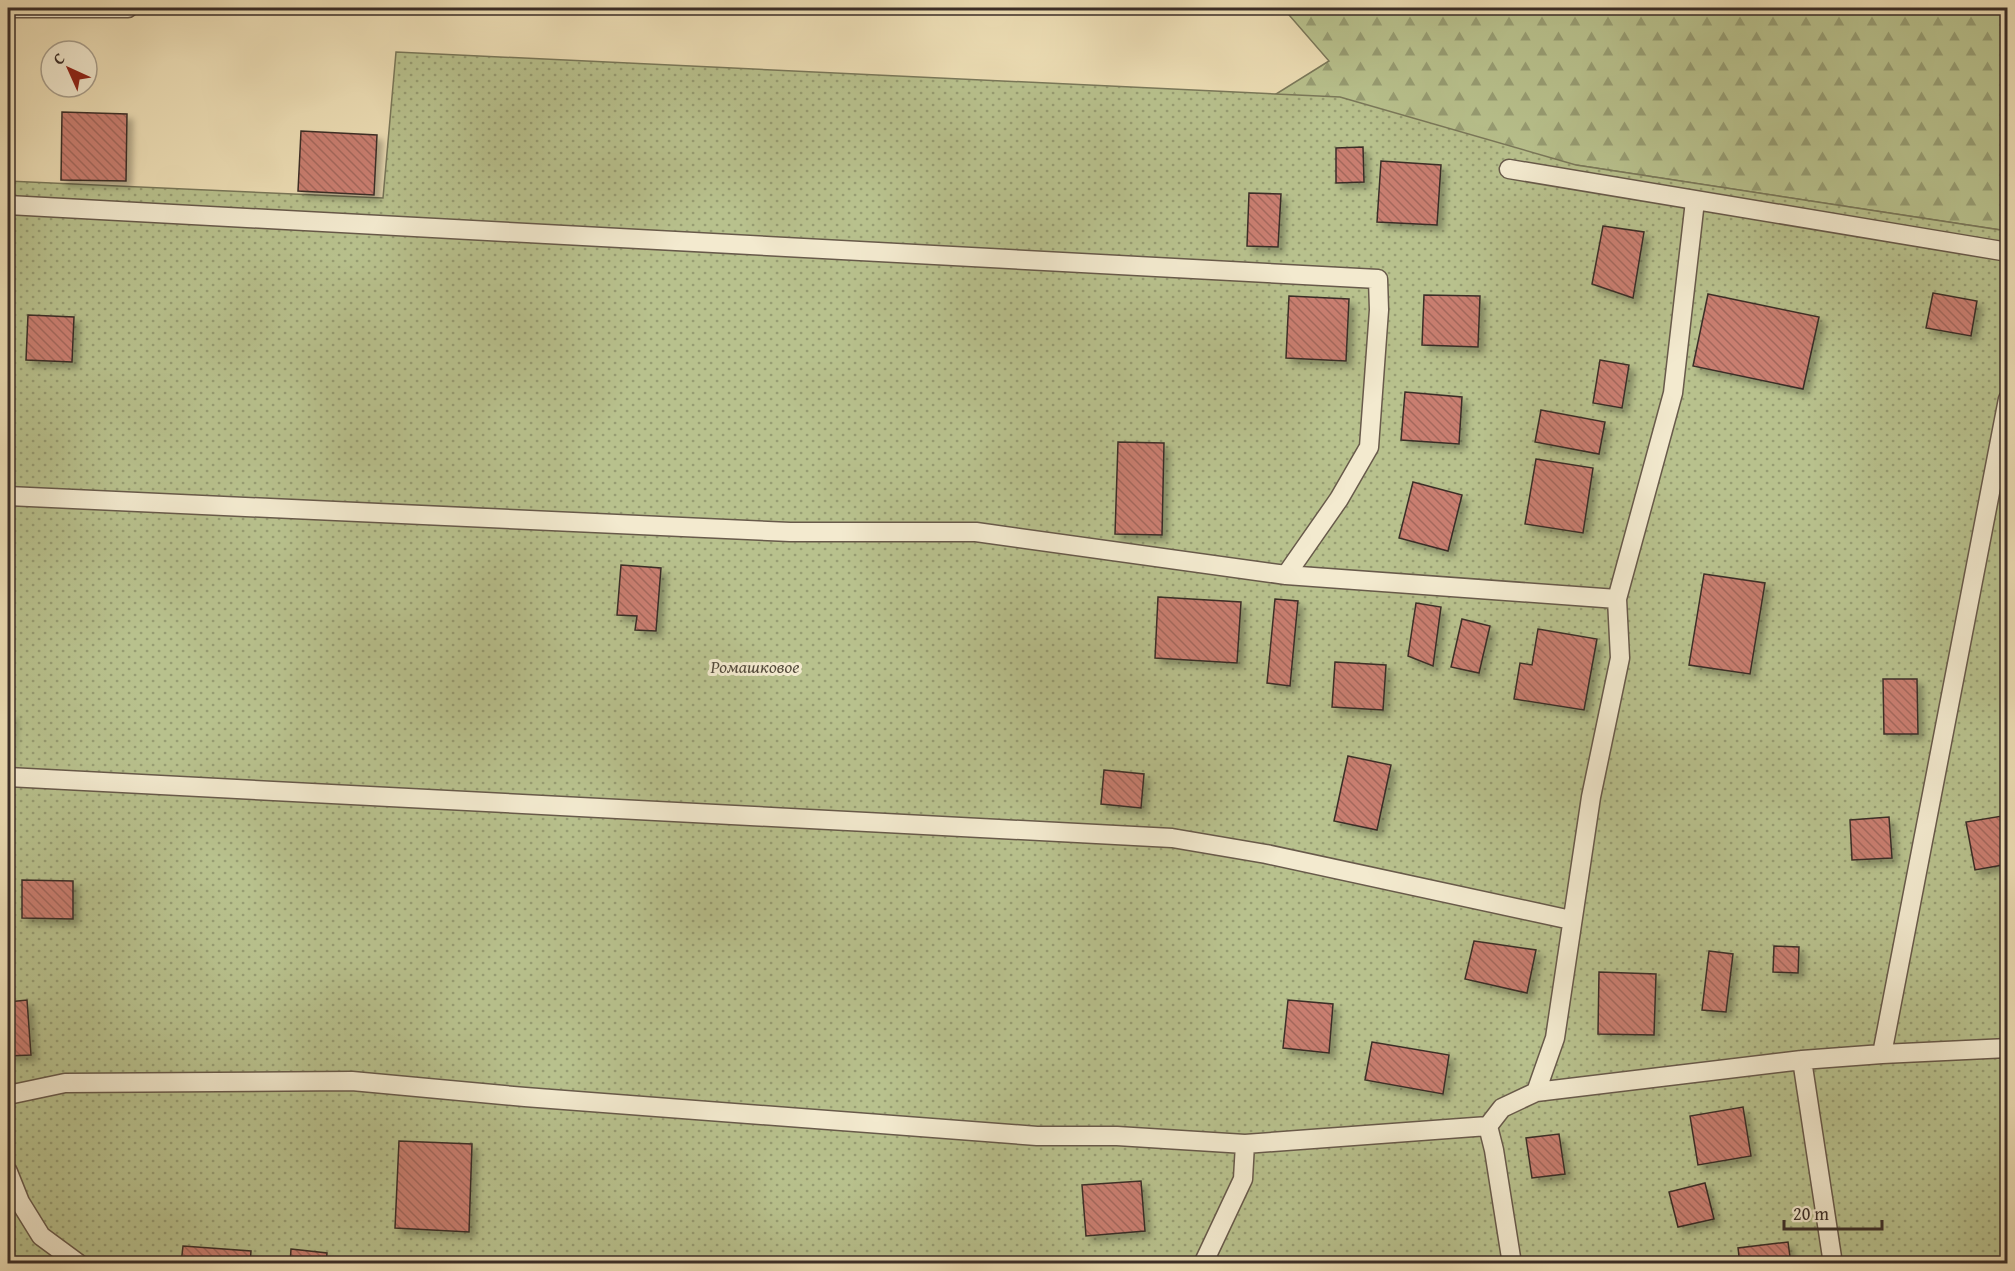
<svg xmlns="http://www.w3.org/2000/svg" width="2015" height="1271" font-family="'Gentium Book Plus',serif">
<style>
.forest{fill:url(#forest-firs);stroke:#7a785a;stroke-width:1.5}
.garden{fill:url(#garden-dots);stroke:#7a785a;stroke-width:1.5}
.building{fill:url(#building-back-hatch);stroke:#3b2e28;stroke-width:1.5;filter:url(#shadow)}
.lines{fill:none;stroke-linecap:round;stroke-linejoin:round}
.lane-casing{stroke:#685a4b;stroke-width:21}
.lane{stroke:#f3eacf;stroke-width:18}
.labels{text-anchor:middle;stroke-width:6;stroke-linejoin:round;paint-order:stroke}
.park-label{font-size:18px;font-style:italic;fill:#544b3c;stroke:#f3eacf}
</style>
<defs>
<pattern id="forest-firs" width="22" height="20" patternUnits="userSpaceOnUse" patternTransform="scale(1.5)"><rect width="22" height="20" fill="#b8c18d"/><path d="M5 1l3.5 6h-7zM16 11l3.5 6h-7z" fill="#979d73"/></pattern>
<pattern id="garden-dots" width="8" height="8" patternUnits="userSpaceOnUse" patternTransform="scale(1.5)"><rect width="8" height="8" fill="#b8c18d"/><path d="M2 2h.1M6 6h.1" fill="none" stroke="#979d73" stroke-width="1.8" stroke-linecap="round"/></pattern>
<pattern id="building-back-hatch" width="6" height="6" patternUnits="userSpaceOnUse" patternTransform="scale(1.5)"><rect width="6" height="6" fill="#c97e70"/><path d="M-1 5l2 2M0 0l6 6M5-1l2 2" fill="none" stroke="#a4685c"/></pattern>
<filter id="shadow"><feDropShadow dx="5.5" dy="5.5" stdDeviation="3" flood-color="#0004"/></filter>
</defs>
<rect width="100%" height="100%" fill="#eddeb5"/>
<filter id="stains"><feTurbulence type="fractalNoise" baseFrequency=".00333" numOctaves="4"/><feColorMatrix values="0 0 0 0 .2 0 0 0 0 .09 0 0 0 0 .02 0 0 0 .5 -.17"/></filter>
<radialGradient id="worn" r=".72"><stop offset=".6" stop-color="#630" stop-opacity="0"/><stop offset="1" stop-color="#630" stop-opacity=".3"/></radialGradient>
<!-- forest -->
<path class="forest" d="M 1283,8 L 2007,8 L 2007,231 L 1576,165 L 1504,161 L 1276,94 L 1329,61 Z"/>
<!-- garden -->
<path class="garden" d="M 396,52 L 1340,97 L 1576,165 L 2007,231 L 2007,1263 L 8,1264 L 8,181 L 383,198 Z"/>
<!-- building -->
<path class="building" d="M 62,112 L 127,114 L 126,181 L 61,180 Z
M 301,131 L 377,135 L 374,195 L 298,191 Z
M 1363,147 L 1364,182 L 1336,183 L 1336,148 Z
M 1381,161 L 1441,165 L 1437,225 L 1377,222 Z
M 1249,193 L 1281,194 L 1278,247 L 1247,246 Z
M 1603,226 L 1644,232 L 1633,298 L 1592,284 Z
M 1933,293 L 1977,301 L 1971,336 L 1926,328 Z
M 1708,294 L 1819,317 L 1803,389 L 1693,366 Z
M 1424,295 L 1480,296 L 1478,347 L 1422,345 Z
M 1289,296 L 1349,299 L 1346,361 L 1286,358 Z
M 28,315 L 74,317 L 72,362 L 26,360 Z
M 1600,360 L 1629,365 L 1622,408 L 1593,403 Z
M 1405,392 L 1462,397 L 1459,444 L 1401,440 Z
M 1541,410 L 1605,422 L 1599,454 L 1535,442 Z
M 1118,442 L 1164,443 L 1162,535 L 1115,534 Z
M 1536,459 L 1593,468 L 1583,533 L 1525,524 Z
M 1413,482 L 1462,495 L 1448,551 L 1399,538 Z
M 621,565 L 661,568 L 656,631 L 635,630 L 637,616 L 617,615 Z
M 1704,574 L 1765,583 L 1750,674 L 1689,665 Z
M 1158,597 L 1241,602 L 1237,663 L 1155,658 Z
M 1275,599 L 1298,601 L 1290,686 L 1267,683 Z
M 1416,603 L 1441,607 L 1433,666 L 1408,656 Z
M 1462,619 L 1490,626 L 1479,673 L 1451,667 Z
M 1538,629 L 1597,639 L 1584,710 L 1514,699 L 1520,663 L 1532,665 Z
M 1335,662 L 1386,665 L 1383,710 L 1332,707 Z
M 1883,679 L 1917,679 L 1918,734 L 1884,734 Z
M 8,713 L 12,714 L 8,762 Z
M 1348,756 L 1391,765 L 1377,830 L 1334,821 Z
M 1104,770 L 1144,774 L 1141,808 L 1101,804 Z
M 2002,816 L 2008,846 L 2008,864 L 1975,870 L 1966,822 Z
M 1889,817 L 1892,858 L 1852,860 L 1850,820 Z
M 22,880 L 73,881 L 73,919 L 22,918 Z
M 1474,941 L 1536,950 L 1527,993 L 1465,979 Z
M 1774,946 L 1799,947 L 1798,973 L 1773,972 Z
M 1709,951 L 1733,954 L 1726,1012 L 1702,1010 Z
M 1599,972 L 1656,974 L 1654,1035 L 1598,1034 Z
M 27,1000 L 31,1055 L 8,1056 L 8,1002 Z
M 1288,1000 L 1333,1004 L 1329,1053 L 1283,1048 Z
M 1372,1042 L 1449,1055 L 1443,1094 L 1365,1080 Z
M 1743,1107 L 1751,1156 L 1698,1165 L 1690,1116 Z
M 1559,1134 L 1565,1174 L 1532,1178 L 1526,1138 Z
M 399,1141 L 472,1144 L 469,1232 L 395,1228 Z
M 1141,1181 L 1145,1231 L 1086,1236 L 1082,1185 Z
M 1705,1183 L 1714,1219 L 1678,1227 L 1669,1192 Z
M 1788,1242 L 1791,1264 L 1740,1264 L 1738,1248 Z
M 183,1246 L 251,1251 L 250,1264 L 181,1264 Z
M 291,1249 L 327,1253 L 326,1264 L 290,1264 Z"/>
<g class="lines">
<!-- lane casing -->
<g class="lane-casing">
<path id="lane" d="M 8,8 L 128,8
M 1509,169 L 2008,252
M 8,205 L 1378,279 L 1379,310 L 1369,447 L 1339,499 L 1286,575
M 8,496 L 790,532 L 976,532 L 1286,575 L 1617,599
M 8,777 L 1172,838 L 1266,854 L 1571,920
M 1882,1054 L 2008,399
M 1802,1060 L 1833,1264
M 1536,1092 L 1555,1038 L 1591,797 L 1620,658 L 1617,599 L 1673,393 L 1695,201
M 8,1095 L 65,1083 L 352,1081 L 525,1097 L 1037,1136 L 1117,1136 L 1245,1144 L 1488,1126 L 1502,1108 L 1536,1092 L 1802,1060 L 1882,1054 L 2008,1048
M 1488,1126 L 1494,1150 L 1512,1264
M 8,1172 L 20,1202 L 41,1236 L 79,1264
M 1203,1264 L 1243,1179 L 1245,1144"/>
</g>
<!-- lane -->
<use href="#lane" class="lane"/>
</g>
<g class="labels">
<!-- park labels -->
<g class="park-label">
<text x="755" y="673">Ромашковое</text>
</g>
</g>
<!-- margin -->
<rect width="2015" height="1271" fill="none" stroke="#eddeb5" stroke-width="30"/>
<rect x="9" y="9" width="1997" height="1253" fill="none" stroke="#3b2e28" stroke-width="3"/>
<rect x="15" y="15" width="1985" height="1241" fill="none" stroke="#3b2e28" stroke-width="1.5"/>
<!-- north arrow -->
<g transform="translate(69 69) rotate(315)"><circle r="28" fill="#f3eacf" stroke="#a99f8c" stroke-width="1.5"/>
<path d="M0-4.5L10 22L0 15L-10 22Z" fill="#8f2418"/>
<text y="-9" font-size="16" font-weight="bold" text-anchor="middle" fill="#3b2e28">С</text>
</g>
<!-- scale -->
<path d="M1784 1220v9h98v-9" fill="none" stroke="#3b2e28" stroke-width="3"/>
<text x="1793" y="1220" font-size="18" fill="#3b2e28" stroke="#f3eacf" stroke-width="4.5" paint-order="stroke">20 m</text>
<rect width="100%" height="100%" filter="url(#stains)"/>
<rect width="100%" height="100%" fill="url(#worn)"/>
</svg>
